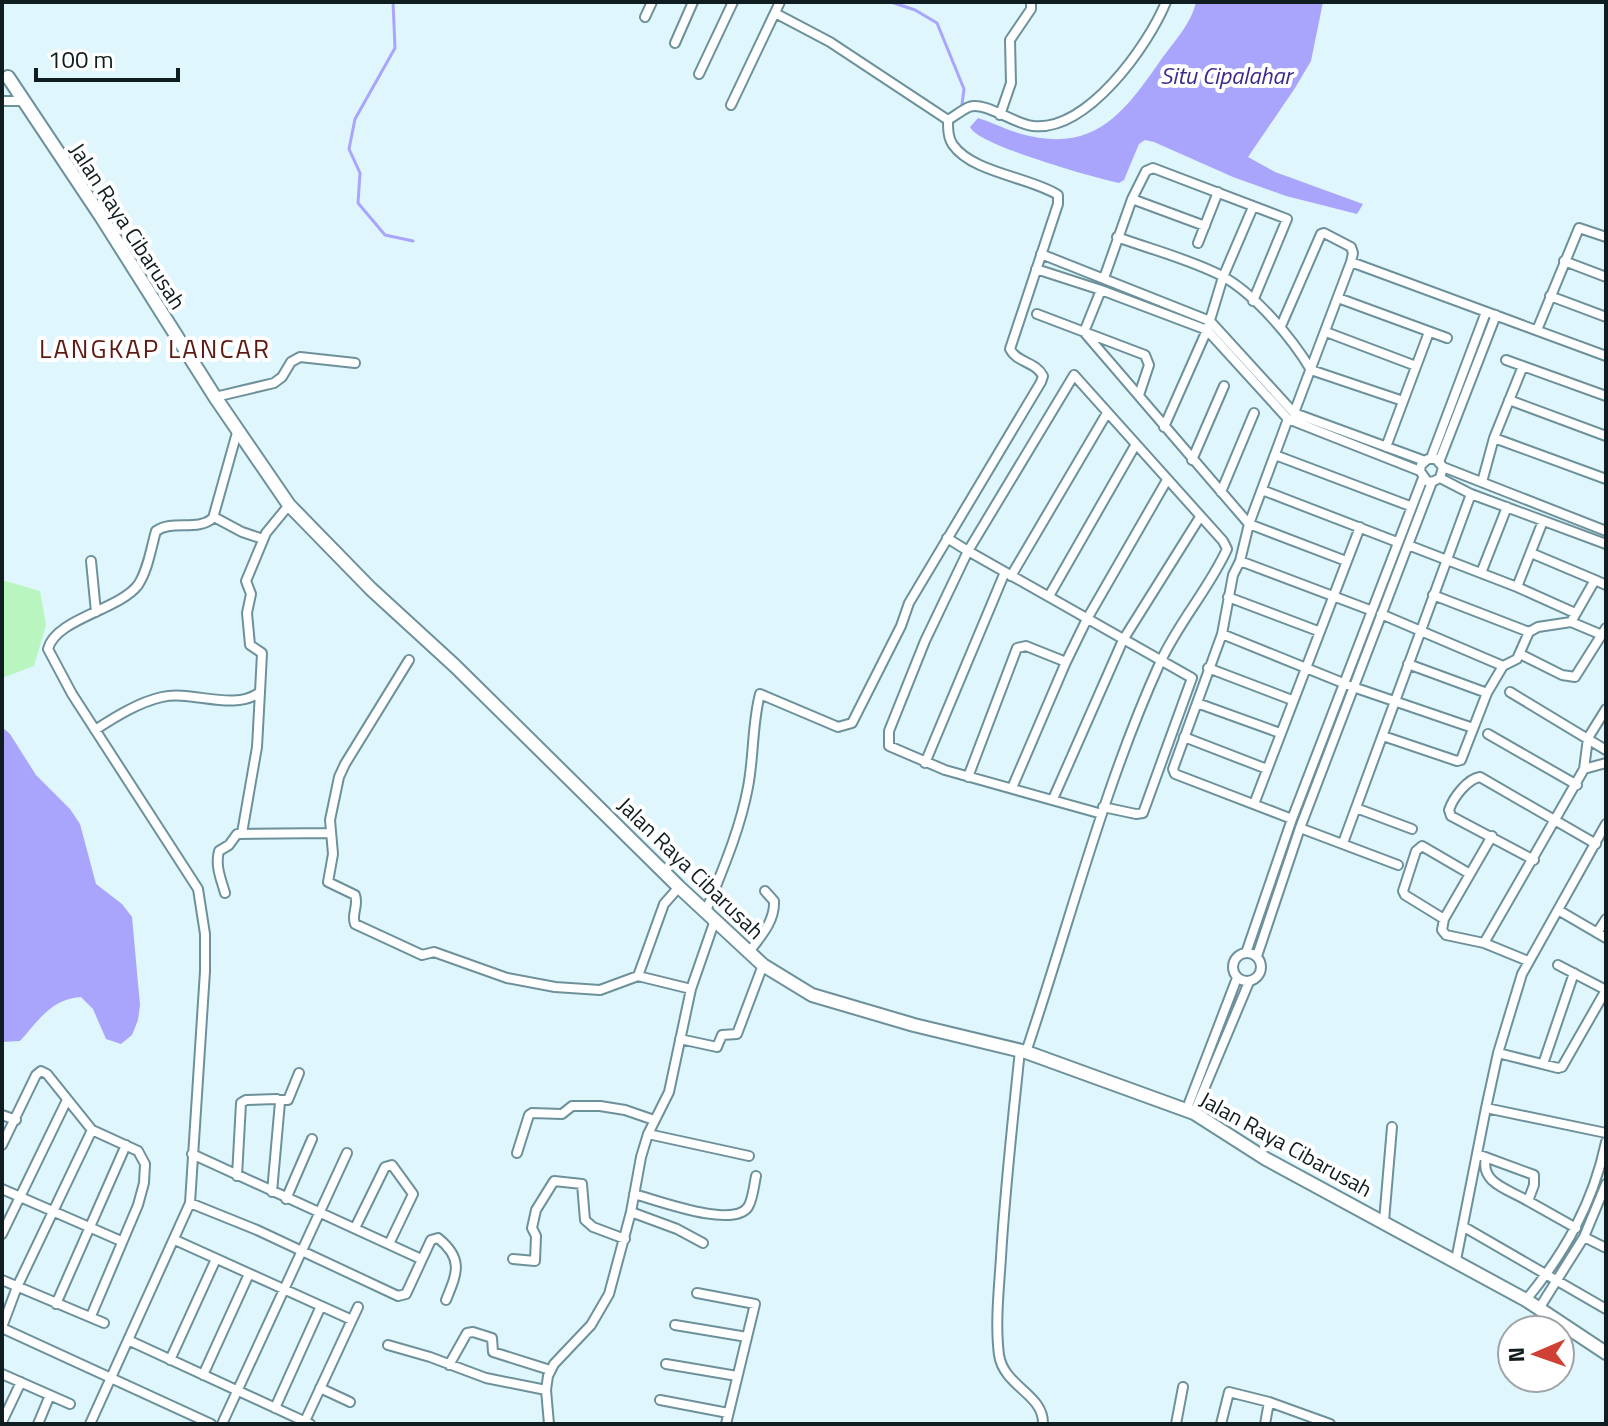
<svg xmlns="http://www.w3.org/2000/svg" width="1608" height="1426" font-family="'Titillium Web',sans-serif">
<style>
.green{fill:#b8f5bf}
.water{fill:#a9a5fd}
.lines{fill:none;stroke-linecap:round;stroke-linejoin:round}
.stream{stroke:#a9a5fd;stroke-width:3}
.minor-casing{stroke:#6d919b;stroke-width:12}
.primary-casing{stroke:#6d919b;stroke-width:16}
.minor{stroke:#fff;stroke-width:8}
.primary{stroke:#fff;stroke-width:12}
.labels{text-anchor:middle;stroke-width:8;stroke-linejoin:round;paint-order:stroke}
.street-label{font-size:22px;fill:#0f1d21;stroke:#fff}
.water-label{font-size:24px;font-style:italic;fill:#3e298d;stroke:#fff}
.quarter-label{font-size:26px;letter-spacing:2px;fill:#5d1a14;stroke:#fff}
</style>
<rect width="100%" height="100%" fill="#e0f6fd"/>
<!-- green -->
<path class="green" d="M 2,580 L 40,591 L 46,625 L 34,666 L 2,678 Z"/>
<!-- water -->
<path class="water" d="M 1196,2 L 1323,2 L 1311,61 L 1295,88 L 1248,157 L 1275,172 L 1363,204 L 1357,214 L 1286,196 L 1233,177 L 1154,142 L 1145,140 L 1139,144 L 1124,180 L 1119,183 C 1095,178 977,145 970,127 L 978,118 C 992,122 1004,129 1018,133 C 1090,154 1120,119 1158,64 C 1171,45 1191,25 1196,2 Z
M 2,727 L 10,734 L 36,775 L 70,809 L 80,824 L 96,884 L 122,904 L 132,917 L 140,1005 L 138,1020 L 132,1035 L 121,1044 L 106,1039 L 93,1009 L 81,997 C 51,999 39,1020 20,1041 L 2,1042 Z"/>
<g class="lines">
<!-- stream -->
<path class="stream" d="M 393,2 L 395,48 L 355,119 L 349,149 L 360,173 L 358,203 L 385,235 L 413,241
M 891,2 L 915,10 L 937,23 L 964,89 L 962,104"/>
<!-- minor casing -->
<g class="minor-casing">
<path id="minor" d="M 775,13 L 830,42 L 948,120
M 645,17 L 652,2
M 675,43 L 693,2
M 699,74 L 733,2
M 2,101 L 23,101
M 731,105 L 780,2
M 1000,115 L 1011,83 L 1010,40 L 1031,9 L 1031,2
M 1132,199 L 1205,226
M 1117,237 C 1150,249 1192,260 1222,276 C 1255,294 1292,338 1311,370 L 1403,401
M 1198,243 L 1218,192
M 1041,254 L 1210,321 L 1294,413 L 1425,461
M 1564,261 L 1606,277
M 1351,262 L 1606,356
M 1036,269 L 1101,290 L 1207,330 L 1288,419 L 1420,471 L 1427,481 L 1432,482 L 1440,478 L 1443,467 L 1436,459 L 1428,459 L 1421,465 L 1420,471
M 1104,278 L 1132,199 L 1146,171 L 1153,168 L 1287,219 L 1253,301
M 1101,290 L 1084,332 L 1249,524 L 1346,561
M 1550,296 L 1606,317
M 1338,298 L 1447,338
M 1037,314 L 1145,355 L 1149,365 L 1139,395
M 1281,326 L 1321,234 L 1324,233 L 1351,247 L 1353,253 L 1351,262 L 1294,413
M 1537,330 L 1579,228 L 1606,237
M 1326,332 L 1416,366
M 1506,360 L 1606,396
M 215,397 L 274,383 L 282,377 L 291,362 L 300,357 L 355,363
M 1509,400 L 1606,436
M 1288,419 L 1249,524 L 1240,561 L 1233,575 L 1222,634 L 1173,769 L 1175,774 L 1292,819
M 1164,427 L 1207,330 L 1223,277 L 1253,207
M 1494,438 L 1606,479
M 1386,447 L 1429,332
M 1275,455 L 1410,506
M 1431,458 L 1486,312
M 1192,460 L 1224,386
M 1439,462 L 1496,315
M 1443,467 L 1606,531
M 1440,478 L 1471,494 L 1606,544
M 1482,482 L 1494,438 L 1523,366
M 1262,490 L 1397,542
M 1221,492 L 1254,413
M 214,517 L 242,532 L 263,539
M 947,538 L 968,551 L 1074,375 L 1223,541 L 1227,549 C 1209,589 1177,624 1159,665 C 1103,789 1070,922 1026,1052
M 1408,545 L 1517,587 L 1575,613
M 1531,553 L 1595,580
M 91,561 L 96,612
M 1240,561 L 1370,610
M 1481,573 L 1507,507
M 1011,576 L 1107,413
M 1517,587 L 1543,521
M 1433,595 L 1529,632
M 1049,596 L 1136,444
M 1228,597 L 1318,631
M 1381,614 L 1503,666
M 1571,622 L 1602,635
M 1222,634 L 1353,687 L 1473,728
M 1520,654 L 1562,675 L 1575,677 L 1606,628
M 409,660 L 345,764 L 339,777 L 330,820 L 333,854 L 328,882 L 355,895 C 359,906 351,914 355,924 L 422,955 L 434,952 L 507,978 L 555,987 L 600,990 L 638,976 L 691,989
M 1408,664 L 1487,693
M 1208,668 L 1292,700
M 1510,692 L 1606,750
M 1197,703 L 1280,733
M 95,730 C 115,717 139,702 162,697 C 192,690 234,712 260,692 L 262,653 L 250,645 L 247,613 L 251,594 L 246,581 L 266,533 L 289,505
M 1488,734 L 1577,785
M 1383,736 L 1457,761 L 1461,760 L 1487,693 L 1503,666 L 1517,659 L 1529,632 L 1538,627 L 1571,622 L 1595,580 L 1606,585
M 1184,737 L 1267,769
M 925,763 L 1005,572
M 1584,769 L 1588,738 L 1606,709
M 968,777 L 1017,648 L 1026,646 L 1066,662
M 1012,788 L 1066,662 L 1087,619 L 1167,480
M 1053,799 L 1123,640 L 1200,517
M 1254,804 L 1360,527
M 1356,808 L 1412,829
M 1102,814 L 945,770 L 889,746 L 889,731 L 925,641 L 968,551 L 1192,678 L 1143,813 L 1136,814 L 1103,807
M 1300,828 L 1398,865
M 242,833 L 257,747 L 260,692
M 1492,836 L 1444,919 L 1442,930 L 1446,935 L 1484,943 L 1528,961
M 1343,843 L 1471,494
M 1534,860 L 1451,816 L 1449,810 C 1453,798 1467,779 1480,777 L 1596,844
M 225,893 C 221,879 215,866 219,851 L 229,845 L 237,834 L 330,833
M 1558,910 L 1606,938
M 706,911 C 722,871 740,830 748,787 C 754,756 752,724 760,694 L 838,727 L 852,723 L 901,626 L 909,603 L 1041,382 L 1043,376 C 1035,361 1017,363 1010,349 L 1058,204 L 1058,195 C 1030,177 973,173 953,145 C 948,138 948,129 948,120 C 955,116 962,110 969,107 C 985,101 1014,124 1033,126 C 1087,132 1148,46 1166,2
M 1444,919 L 1405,895 L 1403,891 L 1416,851 L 1422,846 L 1470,874
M 1597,933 L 1606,919
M 1484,943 L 1584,769 L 1606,763
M 749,952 C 761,936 775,921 774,901 L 765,891
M1233 967a14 14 0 1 1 28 0a14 14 0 1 1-28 0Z
M 1246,953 L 1292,819 L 1423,478
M 1257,956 L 1300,828 L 1432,482
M 1558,965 L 1606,990
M 638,976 L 664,904 L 679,887
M 680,1039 L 717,1047 L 722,1035 L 737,1034 L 763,965
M 1020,1050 C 1013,1119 1005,1188 1001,1257 C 999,1289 995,1323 999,1355 C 1004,1387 1044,1394 1043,1424
M 1498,1053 L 1558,1068 L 1562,1067 L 1606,990
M 1543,1064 L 1574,973
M 279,1100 L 288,1100 L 299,1073
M 1486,1108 L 1606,1133
M 1186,1111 L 1237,978
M 1194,1113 L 1249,982
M 2,1115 L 16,1120
M 648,1134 L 749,1156
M 2,1145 L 36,1075 L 41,1071 L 47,1074 L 92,1130 L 138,1151 L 145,1164 L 144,1183 L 138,1205 L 91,1316
M 517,1153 L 529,1115 L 532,1113 L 562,1114 L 572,1106 L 600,1106 L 625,1110 L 654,1120
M 192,1154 L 421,1259
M 1477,1154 L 1534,1175 L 1534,1185 L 1528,1201 L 1576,1228
M 1486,1158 C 1480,1183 1508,1189 1528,1201
M 237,1176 L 241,1103 L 246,1100 L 277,1099 L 280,1102 L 272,1192
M 2,1189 L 121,1241
M 634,1194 C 657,1200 733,1229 748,1207 C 753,1199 754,1185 756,1176
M 286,1199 L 312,1139
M 190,1203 L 257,1230 L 398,1296 L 406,1294 L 431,1240 L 438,1238 C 464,1259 457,1273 446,1300
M 631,1212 L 677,1229 L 703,1243
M 1384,1221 L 1392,1127
M 1464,1227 L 1606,1309
M 355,1228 L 385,1167 L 392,1165 L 413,1194 L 389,1244
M 2,1234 L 66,1102
M 1584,1237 L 1606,1248
M 175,1240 L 352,1320
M 513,1259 L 535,1261 L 536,1236 L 532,1228 L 536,1210 L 554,1181 L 582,1184 L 585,1220 L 593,1227 L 625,1239
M 1456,1260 L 1486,1108 L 1498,1053 L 1522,974 L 1606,824
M 2,1280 L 104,1323
M 697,1293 L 755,1304 L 726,1424
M 1526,1300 C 1566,1251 1593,1203 1606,1142
M 56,1304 L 126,1145
M 1540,1307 L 1584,1237 L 1606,1184
M 675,1325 L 747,1337
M 2,1327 L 17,1287 L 92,1130
M 2,1328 L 211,1424
M 128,1340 L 310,1424
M 388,1345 L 430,1357 L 486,1378 L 546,1390
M 170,1360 L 216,1259
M 666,1364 L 737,1376
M 449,1365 L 467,1333 L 473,1332 L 492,1338 L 493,1352 L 550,1370
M 2,1374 L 70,1404
M 203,1375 L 249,1274
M 320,1388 L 350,1402
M 660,1400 L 728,1413
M 275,1408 L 321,1306
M 305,1421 L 358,1307
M 2,1422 L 21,1382
M 38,1424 L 50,1395
M 90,1424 L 190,1203 L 205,971 L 205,934 L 198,889 L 72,694 L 48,649 C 55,619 119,610 138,585 C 148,570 151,548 156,531 C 173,519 197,532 213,518 L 238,429
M 222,1424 L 347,1153
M 549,1424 L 546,1390 L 548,1376 L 554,1364 L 591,1325 L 609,1294 L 631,1212 L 641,1157 L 648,1134 L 669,1092 L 691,989 L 715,920
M 1176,1424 L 1183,1387
M 1221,1424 L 1229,1392 L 1269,1402 L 1330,1424
M 1265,1424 L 1269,1402"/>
</g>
<!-- primary casing -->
<g class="primary-casing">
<path id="primary" d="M 8,77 L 102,218 L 215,397 L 289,505 L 371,589 L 455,666 L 679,887 L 763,965 L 812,995 L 914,1025 L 1026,1052 L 1194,1113 L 1266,1159 L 1526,1300 L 1606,1353"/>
</g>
<!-- minor -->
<use href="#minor" class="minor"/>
<!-- primary -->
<use href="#primary" class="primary"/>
</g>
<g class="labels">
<!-- street labels -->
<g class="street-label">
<text transform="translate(128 226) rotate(57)" y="8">Jalan Raya Cibarusah</text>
<text transform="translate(691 868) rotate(44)" y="8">Jalan Raya Cibarusah</text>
<text transform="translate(1286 1144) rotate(29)" y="8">Jalan Raya Cibarusah</text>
</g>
<!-- water labels -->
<g class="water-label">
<text x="1226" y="84">Situ Cipalahar</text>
</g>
<!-- quarter labels -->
<g class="quarter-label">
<text x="155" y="358">LANGKAP LANCAR</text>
</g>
</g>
<!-- border -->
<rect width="1608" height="1426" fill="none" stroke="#0f1d21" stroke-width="8"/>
<!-- north arrow -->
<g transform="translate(1536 1354) rotate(268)"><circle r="38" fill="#ffffff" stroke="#9fa5a6" stroke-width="2"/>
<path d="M0-6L14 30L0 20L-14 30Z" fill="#cf4135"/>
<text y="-12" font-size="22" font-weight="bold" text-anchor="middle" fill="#0f1d21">N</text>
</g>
<!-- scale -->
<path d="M36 68v12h142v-12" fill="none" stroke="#0f1d21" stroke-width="4"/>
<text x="48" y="68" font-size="24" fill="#0f1d21" stroke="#ffffff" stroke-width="6" paint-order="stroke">100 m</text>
</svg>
